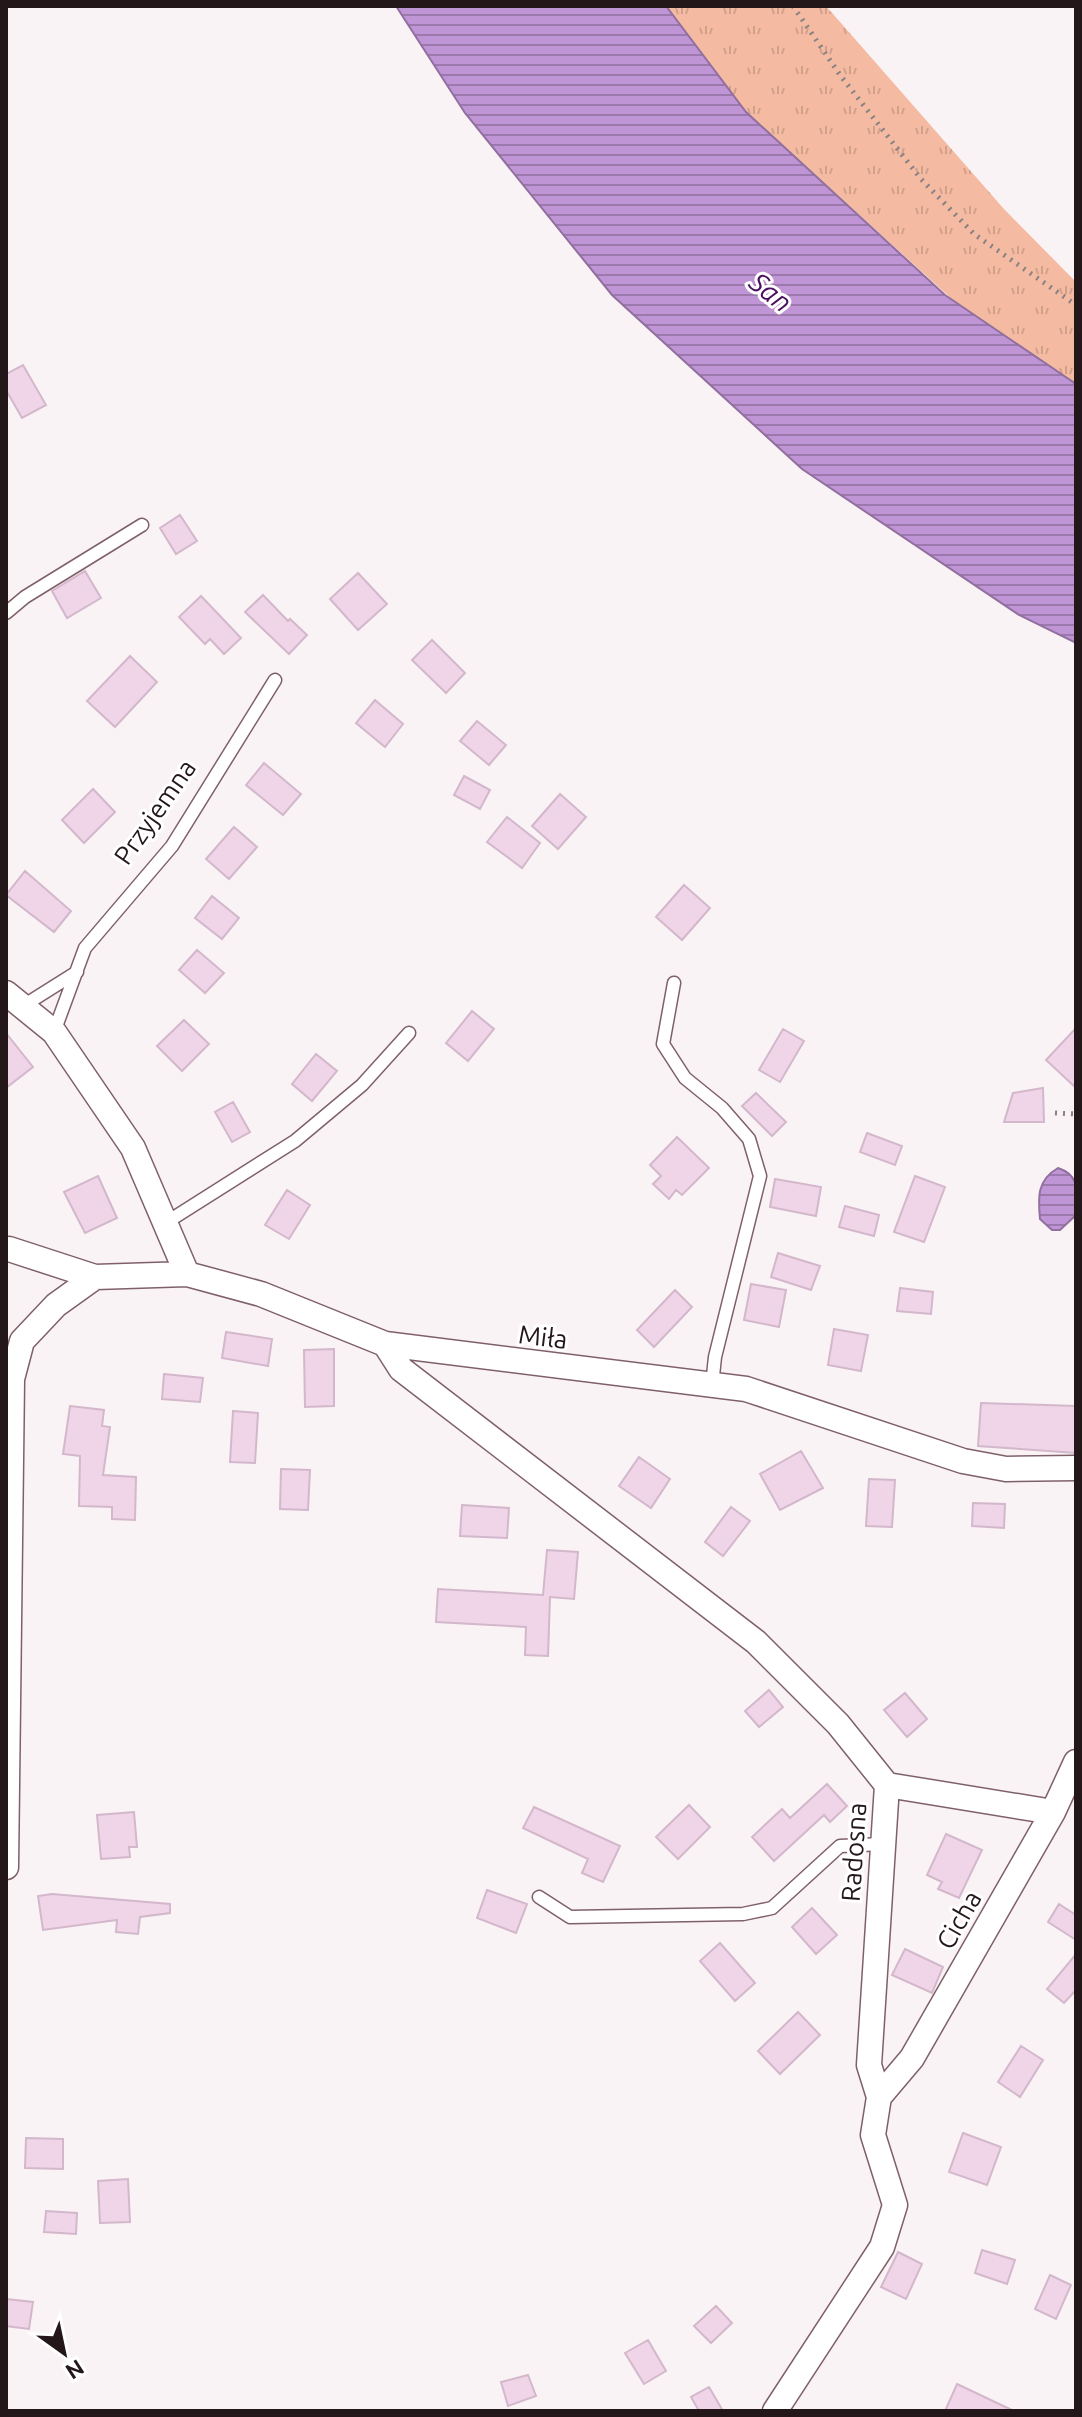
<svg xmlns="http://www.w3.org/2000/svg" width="1082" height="2417" font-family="Ubuntu,sans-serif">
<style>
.grass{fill:url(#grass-tufts)}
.water{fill:url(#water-rules);stroke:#916f9e;stroke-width:2}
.building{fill:#f0d4e8;stroke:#d3b7cb;stroke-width:2}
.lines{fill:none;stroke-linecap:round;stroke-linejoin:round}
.service-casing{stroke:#7f6069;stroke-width:15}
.minor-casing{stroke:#7f6069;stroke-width:27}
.path{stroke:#8a8183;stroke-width:5;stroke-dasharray:2 6;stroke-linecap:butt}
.service{stroke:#fff;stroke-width:12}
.minor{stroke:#fff;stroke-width:24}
.labels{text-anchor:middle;stroke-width:6;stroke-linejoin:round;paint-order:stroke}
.street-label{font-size:26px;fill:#23171a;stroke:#fff}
.water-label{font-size:28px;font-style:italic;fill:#49115f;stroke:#fff}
</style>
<defs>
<pattern id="grass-tufts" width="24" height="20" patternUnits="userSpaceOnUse" patternTransform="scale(2)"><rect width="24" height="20" fill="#f4bba2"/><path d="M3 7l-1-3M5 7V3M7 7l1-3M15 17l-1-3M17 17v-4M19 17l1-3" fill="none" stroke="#d1a08b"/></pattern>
<pattern id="water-rules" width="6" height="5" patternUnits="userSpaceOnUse" patternTransform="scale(2)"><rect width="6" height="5" fill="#c095d6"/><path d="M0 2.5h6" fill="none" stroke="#9c79ad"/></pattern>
</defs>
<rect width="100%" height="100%" fill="#faf3f5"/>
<!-- grass -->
<path class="grass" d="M 666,6 L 826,6 L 1004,209 L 1076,282 L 1076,384 L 954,301 L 746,112 Z"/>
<!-- water -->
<path class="water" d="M 396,6 L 666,6 L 746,112 L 945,295 L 1076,384 L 1076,643 L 1019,615 L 802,469 L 612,295 L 465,113 Z
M 1058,1168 C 1082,1176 1076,1193 1076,1215 L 1060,1230 L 1052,1230 L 1040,1219 C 1038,1197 1037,1180 1058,1168 Z"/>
<!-- building -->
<path class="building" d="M 23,365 L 46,405 L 22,418 L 6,390 L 6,374 Z
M 180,515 L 197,541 L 176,554 L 160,528 Z
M 85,571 L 101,598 L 67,618 L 52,591 Z
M 358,573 L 387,604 L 358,630 L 330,599 Z
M 263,595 L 288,621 L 290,619 L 307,635 L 289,654 L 245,612 Z
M 201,596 L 241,638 L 224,654 L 210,639 L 205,644 L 179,617 Z
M 432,640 L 465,673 L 446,693 L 412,660 Z
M 130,656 L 157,682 L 115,727 L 87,701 Z
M 375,700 L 403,724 L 385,747 L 356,723 Z
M 477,721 L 506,745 L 489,765 L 460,741 Z
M 264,763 L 301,794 L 283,815 L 246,785 Z
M 464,776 L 490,790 L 480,809 L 454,795 Z
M 93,789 L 115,812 L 84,843 L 62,820 Z
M 560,794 L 586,817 L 558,849 L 532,826 Z
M 507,817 L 540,843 L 522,868 L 487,842 Z
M 234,827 L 257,847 L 229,879 L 206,859 Z
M 25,871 L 71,911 L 54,932 L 6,895 Z
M 684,885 L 710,908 L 682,940 L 656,917 Z
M 212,896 L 239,918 L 222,939 L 195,918 Z
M 197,950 L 224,973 L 205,993 L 179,970 Z
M 472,1011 L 494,1029 L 468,1061 L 446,1043 Z
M 184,1020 L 209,1044 L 182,1071 L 157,1046 Z
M 1076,1028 L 1076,1088 L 1046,1060 Z
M 783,1029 L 804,1041 L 780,1082 L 759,1070 Z
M 6,1033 L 33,1067 L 6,1088 Z
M 316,1054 L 337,1071 L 312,1101 L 292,1084 Z
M 1043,1088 L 1044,1122 L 1004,1122 L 1013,1093 Z
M 756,1093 L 786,1122 L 772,1136 L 742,1106 Z
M 233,1102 L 250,1132 L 232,1142 L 215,1112 Z
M 867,1133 L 902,1146 L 895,1165 L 860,1152 Z
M 677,1137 L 709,1168 L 682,1195 L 676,1190 L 669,1199 L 653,1184 L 661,1176 L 650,1165 Z
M 98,1176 L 117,1218 L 85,1233 L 64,1192 Z
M 915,1176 L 945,1187 L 924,1242 L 894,1232 Z
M 775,1179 L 821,1187 L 816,1216 L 770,1207 Z
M 287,1190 L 310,1205 L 289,1239 L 265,1225 Z
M 845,1206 L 879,1215 L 874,1236 L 839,1227 Z
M 778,1253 L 820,1266 L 811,1290 L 771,1277 Z
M 751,1284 L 786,1290 L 779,1327 L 744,1320 Z
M 900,1288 L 933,1292 L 931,1314 L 897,1311 Z
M 675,1290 L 692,1307 L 654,1347 L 637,1330 Z
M 834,1329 L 868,1335 L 861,1371 L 828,1365 Z
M 226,1332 L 272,1339 L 268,1366 L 222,1358 Z
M 334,1349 L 334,1406 L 305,1407 L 304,1350 Z
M 164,1374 L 203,1378 L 200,1402 L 162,1399 Z
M 981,1403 L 1076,1406 L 1076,1453 L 978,1446 Z
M 70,1406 L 104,1410 L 102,1426 L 110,1427 L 103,1475 L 136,1477 L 135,1520 L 112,1519 L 112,1507 L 79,1506 L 80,1456 L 63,1454 Z
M 233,1411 L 258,1413 L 255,1463 L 230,1462 Z
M 801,1451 L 823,1488 L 780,1510 L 760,1474 Z
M 639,1457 L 670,1479 L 651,1508 L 619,1486 Z
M 281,1469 L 310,1470 L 308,1510 L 280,1509 Z
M 869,1479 L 895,1480 L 892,1527 L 866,1526 Z
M 973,1503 L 1005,1504 L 1004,1528 L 972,1526 Z
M 462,1505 L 509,1508 L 507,1538 L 460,1536 Z
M 731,1507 L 750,1521 L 723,1556 L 705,1542 Z
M 547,1550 L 578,1552 L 574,1599 L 550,1597 L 548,1656 L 525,1655 L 526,1627 L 436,1622 L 438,1589 L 543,1595 Z
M 769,1690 L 783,1707 L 759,1727 L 745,1711 Z
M 905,1693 L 927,1719 L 907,1737 L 884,1710 Z
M 827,1784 L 847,1806 L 830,1822 L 824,1815 L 774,1861 L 752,1837 L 782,1809 L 790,1818 Z
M 689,1805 L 710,1827 L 678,1859 L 656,1837 Z
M 534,1807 L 620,1846 L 603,1882 L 582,1873 L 588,1859 L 523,1828 Z
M 134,1812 L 137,1847 L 129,1847 L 130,1857 L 101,1859 L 97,1815 Z
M 946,1834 L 982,1850 L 959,1898 L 938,1889 L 942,1882 L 927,1875 Z
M 487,1890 L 527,1904 L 516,1933 L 477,1918 Z
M 52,1894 L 170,1904 L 170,1913 L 140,1917 L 138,1934 L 116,1932 L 117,1920 L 43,1930 L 38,1896 Z
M 1059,1904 L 1076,1915 L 1076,1940 L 1048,1922 Z
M 812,1908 L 837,1935 L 816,1954 L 792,1927 Z
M 720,1943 L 755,1983 L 735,2001 L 700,1961 Z
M 905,1949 L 943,1967 L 932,1993 L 892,1975 Z
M 1076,1954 L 1076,1990 L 1064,2003 L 1047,1989 Z
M 798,2012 L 820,2035 L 780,2074 L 758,2051 Z
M 1021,2046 L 1043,2060 L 1020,2097 L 998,2082 Z
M 963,2133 L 1001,2147 L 987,2185 L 949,2172 Z
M 26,2138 L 63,2139 L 63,2169 L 25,2168 Z
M 128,2179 L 130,2222 L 100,2223 L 98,2181 Z
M 46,2211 L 77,2213 L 76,2234 L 44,2232 Z
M 982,2250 L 1015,2260 L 1007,2284 L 975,2273 Z
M 898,2252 L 922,2264 L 906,2299 L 881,2287 Z
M 1050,2275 L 1071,2285 L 1056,2319 L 1035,2309 Z
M 6,2299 L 33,2302 L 29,2329 L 6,2326 Z
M 716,2306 L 732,2323 L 711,2343 L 694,2326 Z
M 648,2340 L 666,2371 L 644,2384 L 625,2353 Z
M 528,2375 L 536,2396 L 508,2406 L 501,2382 Z
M 957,2384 L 1014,2411 L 945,2411 Z
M 709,2387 L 723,2411 L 699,2411 L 691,2397 Z"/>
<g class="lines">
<!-- service casing -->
<g class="service-casing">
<path id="service" d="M 6,613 L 25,597 L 142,525
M 674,983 L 663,1044 L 685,1078 L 722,1108 L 749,1139 L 760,1176 L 715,1357 L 712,1385
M 23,1006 L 77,972
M 54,1032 L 85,948 L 172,846 L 275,680
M 167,1222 L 295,1141 L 362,1085 L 409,1033
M 539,1897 L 570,1917 L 743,1914 L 772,1908 L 840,1846 L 882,1844"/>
</g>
<!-- minor casing -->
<g class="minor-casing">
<path id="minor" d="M 6,993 L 54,1032 L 133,1148 L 187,1274
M 9,1249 L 95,1277 L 187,1274 L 261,1294 L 385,1344 L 746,1389 L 963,1461 L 1006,1469 L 1076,1468
M 385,1344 L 401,1369 L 756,1642 L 838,1724 L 887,1785 L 869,2065 L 879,2097 L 873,2135 L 895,2205 L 882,2247 L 775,2411
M 887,1785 L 1053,1812
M 6,1867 L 12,1379 L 22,1341 L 56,1305 L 95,1277
M 879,2097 L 912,2058 L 1053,1812 L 1076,1762"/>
</g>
<!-- path -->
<path class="path" d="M 793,6 L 840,75 L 921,179 L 974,234 L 1076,305
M 1055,1113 L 1076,1114"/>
<!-- service -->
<use href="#service" class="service"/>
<!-- minor -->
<use href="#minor" class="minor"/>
</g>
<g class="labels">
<!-- street labels -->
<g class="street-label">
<text transform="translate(155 812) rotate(-55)" y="9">Przyjemna</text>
<text transform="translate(543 1337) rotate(7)" y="9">Miła</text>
<text transform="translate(854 1852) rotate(-86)" y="9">Radosna</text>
<text transform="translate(959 1920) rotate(-60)" y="9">Cicha</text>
</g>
<!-- water labels -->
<g class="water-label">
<text transform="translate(771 292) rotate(39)" y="10">San</text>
</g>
</g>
<!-- border -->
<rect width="1082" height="2417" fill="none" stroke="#23171a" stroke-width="16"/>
<!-- north arrow -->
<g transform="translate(64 2353) rotate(147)" stroke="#ffffff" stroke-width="6" paint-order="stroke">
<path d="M0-6L14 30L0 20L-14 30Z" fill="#23171a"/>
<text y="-12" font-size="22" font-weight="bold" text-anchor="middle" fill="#23171a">N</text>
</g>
</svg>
